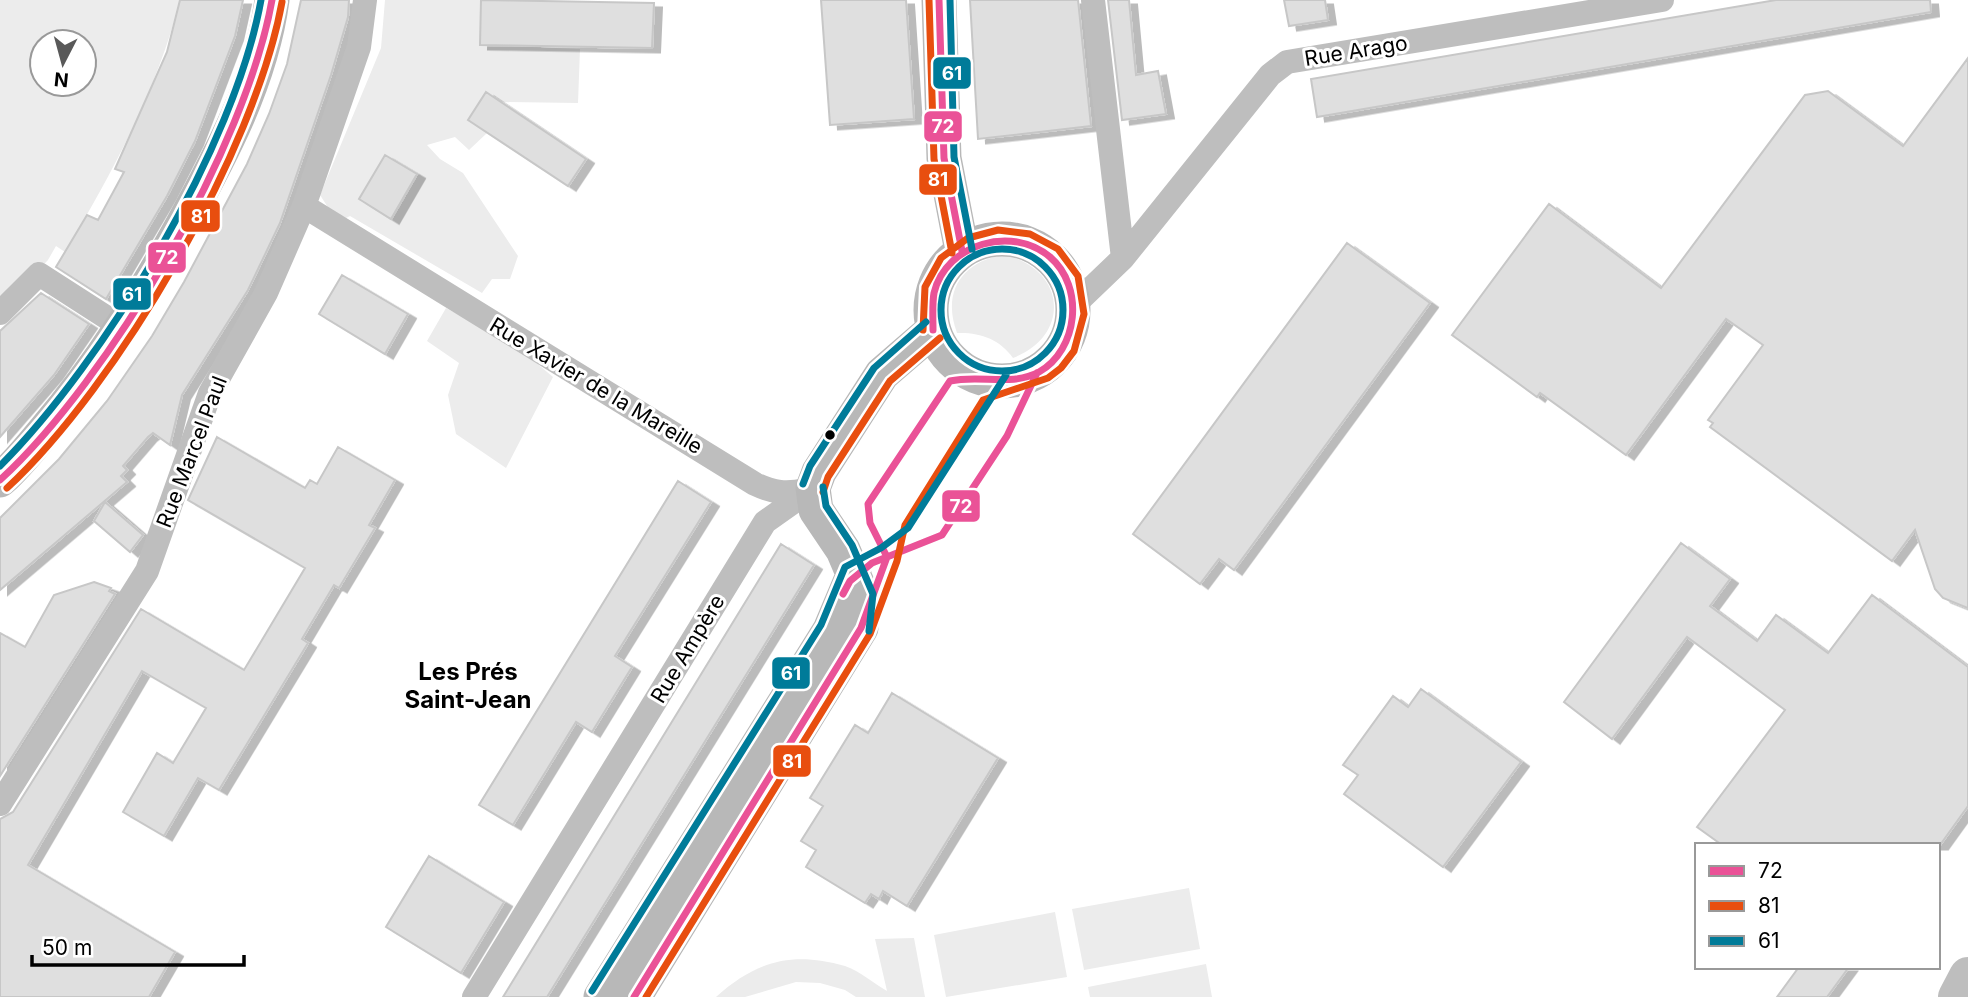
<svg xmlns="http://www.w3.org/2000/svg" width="1968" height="997" font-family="Inter,sans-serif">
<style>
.green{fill:#ececec;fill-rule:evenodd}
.building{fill:#dfdfdf;stroke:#c7c7c7;stroke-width:2;filter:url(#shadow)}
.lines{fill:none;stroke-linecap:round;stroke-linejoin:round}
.street{stroke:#bebebe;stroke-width:24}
.secondary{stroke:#b8b8b8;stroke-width:35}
.primary{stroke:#bebebe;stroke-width:38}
.bus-1-casing{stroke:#fff;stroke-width:12}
.bus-2-casing{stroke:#fff;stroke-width:12}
.bus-3-casing{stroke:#fff;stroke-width:12}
.bus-1{stroke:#ea5297;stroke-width:7}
.bus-2{stroke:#e84e0f;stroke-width:7}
.bus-3{stroke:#007b99;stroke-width:7}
.bus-dot{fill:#000;stroke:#fff;stroke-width:2.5}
.labels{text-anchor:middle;stroke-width:6;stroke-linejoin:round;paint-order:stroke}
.street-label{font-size:21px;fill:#000;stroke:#fff}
.quarter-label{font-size:24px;font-weight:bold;fill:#000;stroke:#fff}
.line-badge{stroke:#fff;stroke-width:2.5}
.badge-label{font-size:19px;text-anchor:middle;font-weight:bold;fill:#fff}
</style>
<defs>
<filter id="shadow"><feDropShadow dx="8" dy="4.5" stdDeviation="0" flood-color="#0004"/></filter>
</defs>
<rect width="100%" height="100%" fill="#fff"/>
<!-- green -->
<path class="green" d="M 0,0 L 180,0 C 157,90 113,172 65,252 L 56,246 L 48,260 L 0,310 ZM 42,42 L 84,42 L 84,84 L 42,84 Z
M 385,0 L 481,0 L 480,45 L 580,49 L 578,103 L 500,102 L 468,120 L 487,133 L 469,150 L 455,137 L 427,145 L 440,159 L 463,173 L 518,256 L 510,279 L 492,279 L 482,293 L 350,216 L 346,218 L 329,209 L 320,195 L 381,48 ZM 385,155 L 417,174 L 391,218 Z
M 1003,255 C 1065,267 1073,335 1013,358 C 1000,339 979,332 957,333 C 942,293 961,262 1003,255 Z
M 446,308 L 515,345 L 553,377 L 506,468 L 456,434 L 448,395 L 459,363 L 427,341 Z
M 1189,888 L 1200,949 L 1084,970 L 1072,909 Z
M 1055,912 L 1067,977 L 946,997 L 934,935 Z
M 914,938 L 925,997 L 856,997 L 845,990 L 820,983 L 796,982 L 745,997 L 716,997 C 756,961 792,951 845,966 C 860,971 874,984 887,991 L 875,939 Z
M 1206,964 L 1212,997 L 1090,997 L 1088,987 Z"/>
<!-- building -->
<path class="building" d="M 180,0 L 243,0 L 235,36 L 195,141 L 167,196 L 106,299 L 56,267 L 87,215 L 98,220 L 124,172 L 115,169 L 167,52 Z
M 301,0 L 349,0 L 348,17 L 331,75 L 280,223 L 248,290 L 182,395 L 170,445 L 153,433 L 148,437 L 123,466 L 127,470 L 121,476 L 127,482 L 0,590 L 0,518 L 59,459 L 107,401 L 152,336 L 184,282 L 247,164 L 269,114 L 287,64 Z
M 481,0 L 654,3 L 652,48 L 480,45 Z
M 821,0 L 906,0 L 914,119 L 830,125 Z
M 970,0 L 1078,0 L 1091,126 L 978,139 Z
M 1108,0 L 1129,0 L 1136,75 L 1158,71 L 1166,114 L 1122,120 Z
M 1284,0 L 1325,0 L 1328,20 L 1289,26 Z
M 1776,0 L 1930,0 L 1931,12 L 1317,117 L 1311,79 Z
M 1968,58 L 1968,608 L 1943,598 L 1935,589 L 1915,530 L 1892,561 L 1710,427 L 1713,423 L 1708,420 L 1763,345 L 1726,319 L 1626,455 L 1540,393 L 1537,397 L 1452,335 L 1549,204 L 1661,288 L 1805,95 L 1828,91 L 1903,146 Z
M 486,92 L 586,159 L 568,186 L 468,120 Z
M 385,155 L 417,174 L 391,219 L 359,199 Z
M 1347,243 L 1430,303 L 1234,570 L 1219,559 L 1200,584 L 1133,534 Z
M 342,275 L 408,314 L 385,354 L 319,314 Z
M 41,293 L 89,324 L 54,375 L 0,437 L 0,331 Z
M 217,437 L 305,488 L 310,480 L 317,484 L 338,447 L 395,480 L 369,525 L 375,528 L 339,588 L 334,585 L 302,639 L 308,643 L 219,790 L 198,778 L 164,836 L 123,812 L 157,753 L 173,763 L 206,708 L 142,671 L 28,865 L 175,952 L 149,997 L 0,997 L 0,819 L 13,812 L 141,609 L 244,670 L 305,568 L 188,500 Z
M 678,481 L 711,502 L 615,656 L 632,667 L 592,732 L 576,722 L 513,825 L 479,805 Z
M 105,502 L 143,535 L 130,552 L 94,521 Z
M 1681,543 L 1730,579 L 1710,606 L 1757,641 L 1776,615 L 1828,653 L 1872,595 L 1968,667 L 1968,806 L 1940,845 L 1722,845 L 1697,827 L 1785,710 L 1687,637 L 1612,739 L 1564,702 Z
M 781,544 L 814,565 L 547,997 L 503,997 Z
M 94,582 L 111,588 L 109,591 L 115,594 L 0,776 L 0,633 L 25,647 L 54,595 Z
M 1421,689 L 1521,762 L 1443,867 L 1344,794 L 1358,775 L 1343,765 L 1393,696 L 1408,707 Z
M 892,693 L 998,758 L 907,906 L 883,891 L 879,899 L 871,894 L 865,903 L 806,867 L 816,850 L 801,841 L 823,806 L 810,798 L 855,725 L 868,733 Z
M 429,856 L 504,902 L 461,973 L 386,927 Z
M 1799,967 L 1849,967 L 1827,997 L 1777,997 Z"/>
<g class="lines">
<!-- street -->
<path class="street" d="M 1093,0 L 1123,258
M 304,206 L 755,484 C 774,493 786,494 806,490
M 1074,305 L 1123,258 L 1270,75 L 1287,62 L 1662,0
M 0,313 L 39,274 L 123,328
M 0,804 L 147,571 L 210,393 L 266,293 L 304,206 L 359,47 L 365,0
M 474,997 L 765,522 L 813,488"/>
<!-- secondary -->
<path class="secondary" d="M 939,0 L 944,158 L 962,251
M931 310a71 71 0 1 1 142 0a71 71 0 1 1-142 0Z
M 0,480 C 17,465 32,446 46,429 C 100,366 142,298 182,226 C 221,155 261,81 272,0
M 601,997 L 830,630 L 854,573
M 634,997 L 861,628 L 863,597 L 843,550 L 816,510 L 813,488 L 819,472 L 882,374 L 933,330"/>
<!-- primary -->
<path class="primary" d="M 1957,997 L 1968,976"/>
<!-- bus-1 casing -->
<g class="bus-1-casing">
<path id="bus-1" d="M 939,0 L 944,158 L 962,251
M 0,480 C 110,379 246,147 272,0
M 843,594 L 850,581 L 872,563 L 942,535 L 1007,436 L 1037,373
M 634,997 L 861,628 L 887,557 L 870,523 L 868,504 L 950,381 C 980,374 1011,387 1039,372 C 1078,350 1085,287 1050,257 C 1013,225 946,243 934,293 C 932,304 933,318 933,330"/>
</g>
<!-- bus-2 casing -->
<g class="bus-2-casing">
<path id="bus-2" d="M 929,0 L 934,159 L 952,253
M 7,488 C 118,385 255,151 282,2
M 823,492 L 828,477 L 890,381 L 940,338
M 646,997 L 870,634 L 897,561 L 905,525 L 983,400 L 1048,378 L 1061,368 L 1074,351 L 1084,314 L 1078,276 L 1058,249 L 1030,234 L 998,230 L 968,238 L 941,258 L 925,287 L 923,330"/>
</g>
<!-- bus-3 casing -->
<g class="bus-3-casing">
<path id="bus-3" d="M 950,0 L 954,157 L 972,249
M941 310a61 61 0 1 1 122 0a61 61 0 1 1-122 0Z
M 0,466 C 105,361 235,146 261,0
M 803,484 L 810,466 L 874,368 L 926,322
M 823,487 L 826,506 L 852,545 L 873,594 L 869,631
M 592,991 L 821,625 L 845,567 L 881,548 L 908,528 L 1006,375"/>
</g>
<!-- bus-1 -->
<use href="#bus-1" class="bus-1"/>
<!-- bus-2 -->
<use href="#bus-2" class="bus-2"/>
<!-- bus-3 -->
<use href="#bus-3" class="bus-3"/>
</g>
<!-- markers -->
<circle class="bus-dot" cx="830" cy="435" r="6"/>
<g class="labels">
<!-- street labels -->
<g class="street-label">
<text transform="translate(1356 51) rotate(-9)" y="7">Rue Arago</text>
<text transform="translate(596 386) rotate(31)" y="7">Rue Xavier de la Mareille</text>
<text transform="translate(192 452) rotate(-69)" y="7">Rue Marcel Paul</text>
<text transform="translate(688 649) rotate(-59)" y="7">Rue Ampère</text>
</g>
<!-- quarter labels -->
<g class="quarter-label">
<text x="468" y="680">Les Prés<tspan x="468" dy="28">Saint-Jean</tspan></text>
</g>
</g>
<g class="line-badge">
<rect x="932" y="56" width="40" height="34" rx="7" fill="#007b99"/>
<rect x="923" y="110" width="40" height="33" rx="7" fill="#ea5297"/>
<rect x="918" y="163" width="40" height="33" rx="7" fill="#e84e0f"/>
<rect x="180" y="199" width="41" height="34" rx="7" fill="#e84e0f"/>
<rect x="147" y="241" width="40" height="33" rx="7" fill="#ea5297"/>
<rect x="112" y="277" width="40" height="34" rx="7" fill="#007b99"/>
<rect x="941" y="489" width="40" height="34" rx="7" fill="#ea5297"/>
<rect x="771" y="656" width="40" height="34" rx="7" fill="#007b99"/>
<rect x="772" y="744" width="40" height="34" rx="7" fill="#e84e0f"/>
</g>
<g class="badge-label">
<text x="952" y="80">61</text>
<text x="943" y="133">72</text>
<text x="938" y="186">81</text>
<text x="201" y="223">81</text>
<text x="167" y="264">72</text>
<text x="132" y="301">61</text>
<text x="961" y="513">72</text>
<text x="791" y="680">61</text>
<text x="792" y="768">81</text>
</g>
<!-- legend -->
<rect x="1695" y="843" width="245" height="126" fill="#ffffff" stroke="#999999" stroke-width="2"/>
<rect x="1709" y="866" width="35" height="10" fill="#ea5297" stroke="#999999" stroke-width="2"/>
<text x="1758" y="878" font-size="21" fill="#000000">72</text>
<rect x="1709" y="901" width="35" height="10" fill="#e84e0f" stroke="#999999" stroke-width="2"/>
<text x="1758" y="913" font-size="21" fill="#000000">81</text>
<rect x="1709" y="936" width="35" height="10" fill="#007b99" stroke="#999999" stroke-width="2"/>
<text x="1758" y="948" font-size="21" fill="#000000">61</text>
<!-- north arrow -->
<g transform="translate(63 63) rotate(186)"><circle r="33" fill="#ffffff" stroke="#999999" stroke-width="2"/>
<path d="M0-5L12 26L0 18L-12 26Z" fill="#595959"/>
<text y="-10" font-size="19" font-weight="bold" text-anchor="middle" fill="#000000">N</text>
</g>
<!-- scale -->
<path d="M32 955v10h212v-10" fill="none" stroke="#000000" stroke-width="3.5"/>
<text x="42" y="955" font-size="21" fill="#000000" stroke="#ffffff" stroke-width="5" paint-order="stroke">50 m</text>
</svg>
